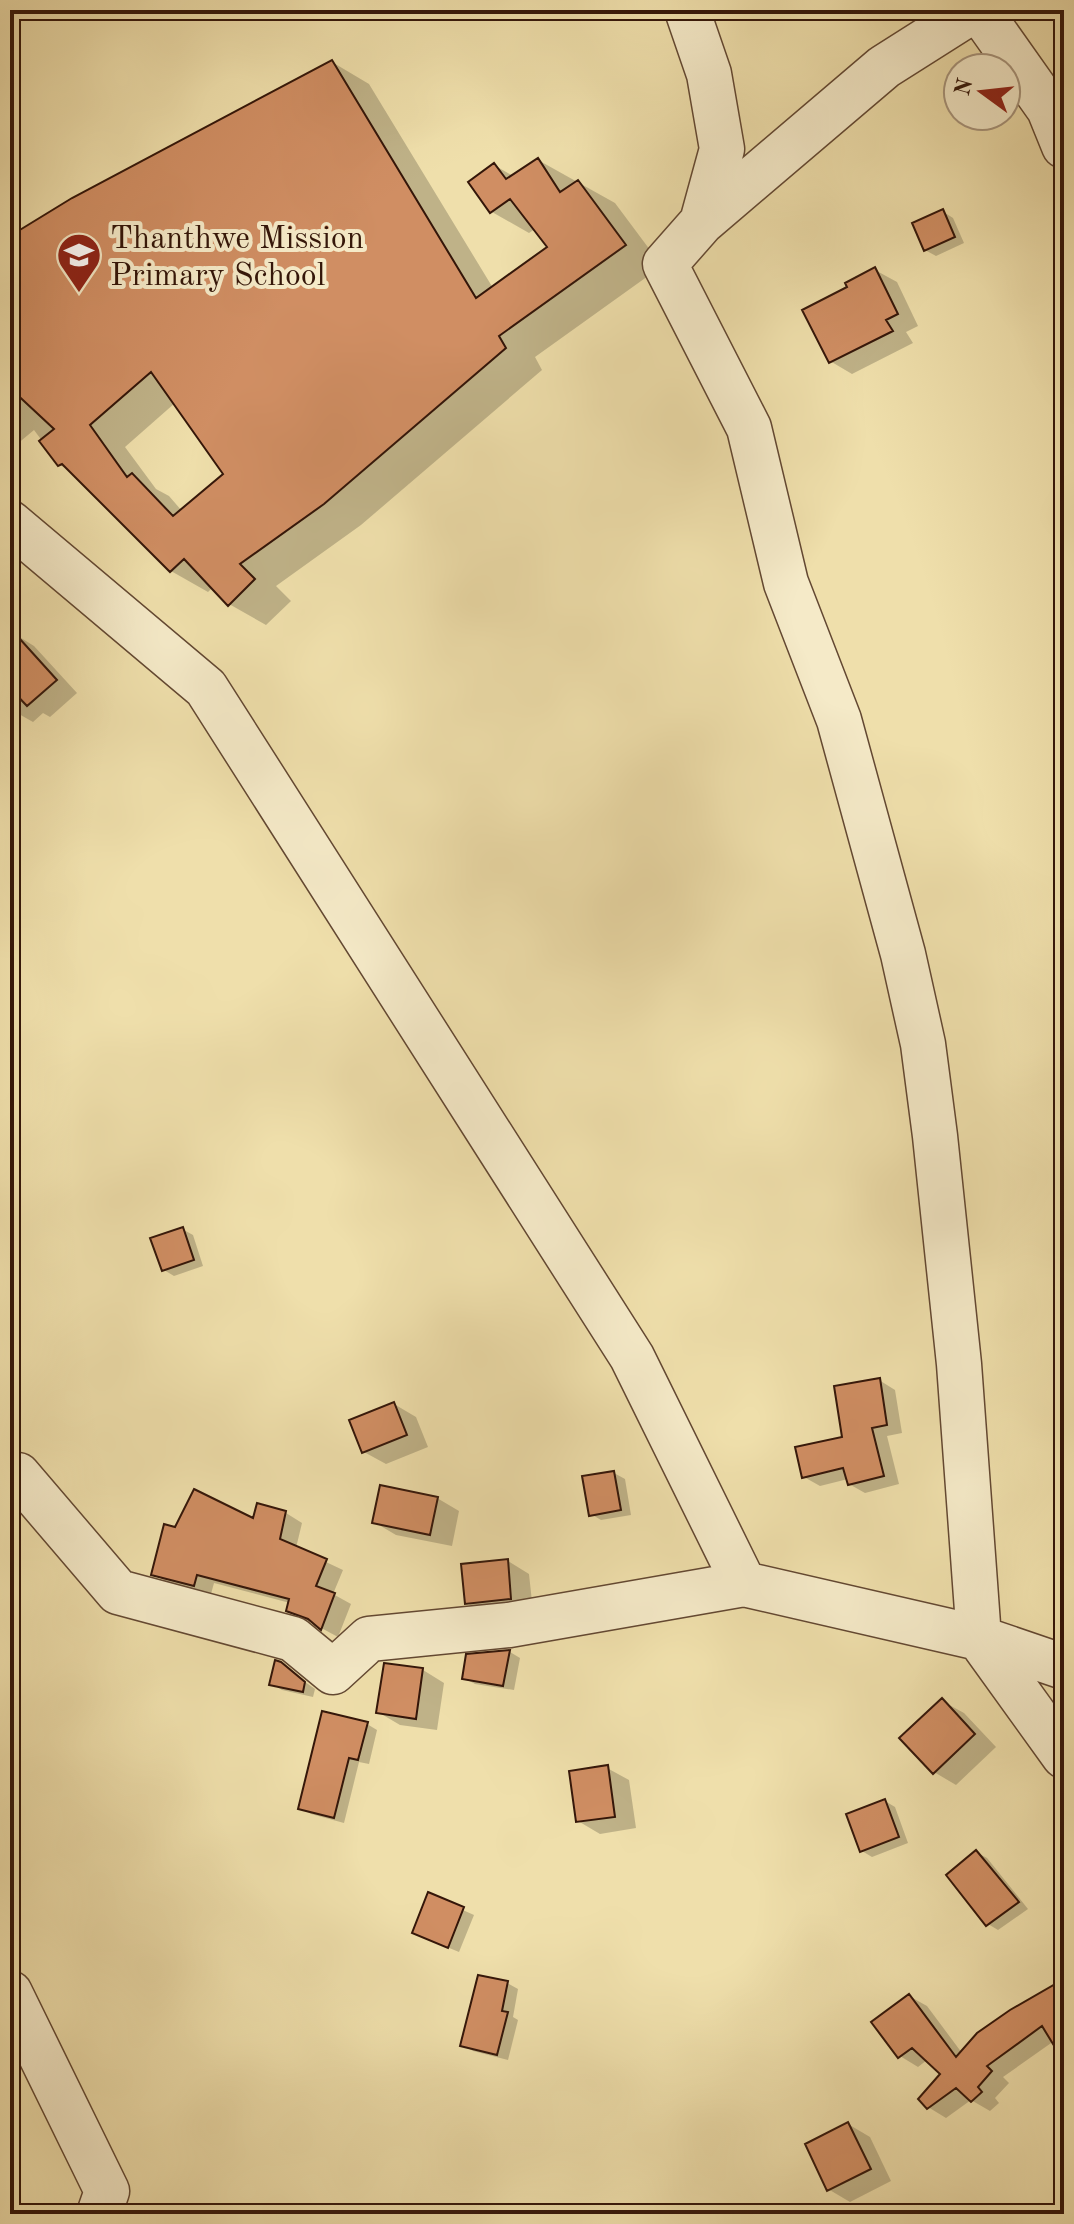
<svg xmlns="http://www.w3.org/2000/svg" width="1074" height="2224" font-family="'Old Standard TT',serif">
<style>
.shadow{fill:#0003;fill-rule:evenodd}
.building{fill:#d08e63;stroke:#341609;stroke-width:2;fill-rule:evenodd}
.lines{fill:none;stroke-linecap:round;stroke-linejoin:round}
.minor-casing{stroke:#634832;stroke-width:47}
.minor{stroke:#f5eac8;stroke-width:44}
.labels{text-anchor:middle;stroke-width:8;stroke-linejoin:round;paint-order:stroke}
.poi-label{font-size:32px;fill:#341609;stroke:#f5eac8;text-anchor:start}
</style>
<rect width="100%" height="100%" fill="#efdfab"/>
<filter id="stains"><feTurbulence type="fractalNoise" baseFrequency=".0025" numOctaves="4"/><feColorMatrix values="0 0 0 0 .2 0 0 0 0 .09 0 0 0 0 .02 0 0 0 .5 -.17"/></filter>
<radialGradient id="worn" r=".72"><stop offset=".6" stop-color="#630" stop-opacity="0"/><stop offset="1" stop-color="#630" stop-opacity=".3"/></radialGradient>
<!-- shadow -->
<path class="shadow" d="M 332,62 L 369,84 L 493,288 L 550,248 L 535,229 L 529,233 L 492,212 L 494,165 L 513,176 L 538,160 L 615,203 L 662,266 L 535,357 L 542,370 L 361,525 L 276,586 L 291,601 L 266,625 L 229,604 L 213,587 L 208,592 L 171,571 L 74,473 L 60,465 L 34,430 L 10,450 L 10,256 ZM 175,403 L 226,474 L 182,511 L 169,496 L 156,489 L 125,447 Z
M 942,211 L 953,218 L 964,243 L 936,256 L 925,250 Z
M 875,270 L 897,282 L 918,326 L 906,332 L 913,343 L 852,374 L 830,361 L 850,288 Z
M 13,633 L 34,646 L 77,693 L 50,717 L 43,713 L 33,722 L 10,709 L 10,636 Z
M 182,1229 L 193,1235 L 203,1266 L 174,1276 L 164,1270 Z
M 879,1380 L 895,1390 L 902,1433 L 887,1436 L 899,1484 L 865,1493 L 849,1484 L 848,1479 L 820,1486 L 804,1477 L 845,1439 Z
M 394,1404 L 416,1417 L 428,1447 L 386,1464 L 364,1452 Z
M 614,1473 L 625,1479 L 631,1515 L 601,1520 L 591,1514 Z
M 437,1498 L 459,1511 L 452,1546 L 396,1535 L 374,1522 Z
M 258,1506 L 286,1513 L 302,1523 L 296,1548 L 343,1570 L 333,1594 L 351,1604 L 338,1637 L 288,1610 L 290,1603 L 214,1583 L 211,1594 L 170,1584 L 154,1574 L 176,1529 L 254,1521 Z
M 508,1561 L 529,1574 L 533,1611 L 489,1616 L 467,1603 Z
M 510,1652 L 520,1658 L 514,1690 L 475,1684 L 464,1678 L 468,1656 Z
M 280,1664 L 315,1689 L 313,1697 L 282,1690 L 272,1684 Z
M 385,1665 L 423,1670 L 444,1683 L 437,1730 L 400,1725 L 378,1712 Z
M 942,1701 L 964,1713 L 996,1747 L 956,1785 L 934,1772 Z
M 367,1724 L 377,1730 L 369,1764 L 359,1762 L 344,1823 L 311,1814 L 300,1808 Z
M 607,1768 L 629,1780 L 636,1828 L 600,1834 L 578,1821 Z
M 885,1801 L 895,1807 L 908,1843 L 872,1857 L 862,1851 Z
M 976,1852 L 987,1858 L 1028,1909 L 998,1930 L 988,1924 Z
M 429,1895 L 474,1915 L 459,1952 L 425,1938 Z
M 1064,1981 L 1064,2050 L 1054,2041 L 1003,2077 L 1009,2083 L 995,2098 L 999,2103 L 990,2111 L 971,2100 L 946,2118 L 928,2107 L 943,2074 L 927,2060 L 918,2067 L 900,2056 L 909,1996 L 927,2006 L 962,2053 Z
M 507,1983 L 518,1989 L 513,2017 L 518,2020 L 508,2060 L 473,2051 L 463,2045 Z
M 848,2124 L 870,2137 L 891,2181 L 850,2202 L 828,2189 Z"/>
<!-- building -->
<path class="building" d="M 332,60 L 476,298 L 547,247 L 510,199 L 490,213 L 468,182 L 494,163 L 506,179 L 538,158 L 560,192 L 578,180 L 626,245 L 499,336 L 506,348 L 324,504 L 240,564 L 255,579 L 228,606 L 184,559 L 170,572 L 62,464 L 58,466 L 39,441 L 54,429 L 10,388 L 10,236 L 72,198 ZM 151,372 L 223,474 L 173,516 L 132,473 L 127,477 L 90,425 Z
M 943,209 L 955,237 L 924,251 L 912,223 Z
M 875,267 L 898,314 L 886,320 L 893,331 L 829,363 L 802,310 L 847,287 L 845,283 Z
M 10,628 L 57,680 L 27,706 L 10,688 Z
M 183,1227 L 194,1260 L 162,1271 L 150,1238 Z
M 880,1378 L 887,1425 L 872,1428 L 884,1476 L 848,1485 L 843,1468 L 802,1478 L 795,1447 L 842,1437 L 834,1386 Z
M 394,1402 L 407,1435 L 362,1453 L 349,1420 Z
M 614,1471 L 621,1510 L 589,1516 L 582,1476 Z
M 380,1485 L 438,1497 L 430,1535 L 372,1523 Z
M 194,1489 L 253,1518 L 257,1503 L 286,1511 L 280,1539 L 327,1559 L 316,1586 L 335,1593 L 321,1630 L 308,1619 L 286,1611 L 289,1599 L 197,1575 L 194,1586 L 151,1575 L 164,1524 L 175,1527 Z
M 508,1559 L 511,1599 L 465,1604 L 461,1564 Z
M 510,1650 L 503,1686 L 462,1679 L 466,1654 Z
M 275,1660 L 281,1662 L 305,1682 L 303,1692 L 269,1685 Z
M 384,1663 L 423,1668 L 416,1719 L 376,1713 Z
M 942,1698 L 975,1734 L 933,1774 L 899,1738 Z
M 322,1711 L 368,1722 L 358,1760 L 349,1758 L 334,1818 L 298,1809 Z
M 608,1765 L 615,1817 L 576,1822 L 569,1771 Z
M 885,1799 L 899,1837 L 860,1852 L 846,1814 Z
M 976,1850 L 1019,1902 L 986,1926 L 946,1875 Z
M 428,1892 L 464,1907 L 448,1948 L 412,1933 Z
M 478,1975 L 508,1981 L 502,2011 L 508,2012 L 497,2055 L 460,2046 Z
M 1064,1979 L 1064,2062 L 1042,2026 L 987,2066 L 992,2071 L 978,2087 L 982,2092 L 971,2102 L 956,2088 L 927,2109 L 918,2099 L 940,2074 L 912,2048 L 898,2058 L 871,2022 L 909,1994 L 956,2057 L 977,2033 L 1010,2010 Z
M 848,2122 L 871,2169 L 827,2191 L 805,2144 Z"/>
<g class="lines">
<!-- minor casing -->
<g class="minor-casing">
<path id="minor" d="M 687,10 L 709,74 L 722,149 L 702,222
M 974,10 L 884,67 L 702,222 L 665,264 L 749,428 L 786,583 L 839,720 L 903,954 L 923,1044 L 935,1136 L 959,1364 L 979,1638 L 1064,1756
M 979,10 L 1049,109 L 1064,146
M 10,523 L 206,688 L 632,1357 L 744,1584 L 979,1638 L 1064,1667
M 10,1474 L 18,1475 L 118,1592 L 293,1639 L 333,1672 L 369,1639 L 509,1625 L 744,1584
M 10,1993 L 107,2191 L 99,2214"/>
</g>
<!-- minor -->
<use href="#minor" class="minor"/>
</g>
<!-- icons -->
<defs>
<g id="school-pin" transform="scale(2.3)"><path d="M0 17L-7.5 6A9.5 9.5 0 1 1 7.5 6Z" fill="#8f2418" stroke="#f5eac8"/><path d="M0-5L7-2L0 1L-7-2ZM-4 1L0 2.5L4 1V4Q0 6-4 4Z" fill="#fff"/></g>
</defs>
<g fill-rule="evenodd">
<use href="#school-pin" x="79" y="255"/>
</g>
<g class="labels">
<!-- poi labels -->
<g class="poi-label">
<text x="110" y="248">Thanthwe Mission<tspan x="110" dy="37">Primary School</tspan></text>
</g>
</g>
<!-- margin -->
<rect width="1074" height="2224" fill="none" stroke="#efdfab" stroke-width="40"/>
<rect x="12" y="12" width="1050" height="2200" fill="none" stroke="#341609" stroke-width="4"/>
<rect x="20" y="20" width="1034" height="2184" fill="none" stroke="#341609" stroke-width="2"/>
<!-- north arrow -->
<g transform="translate(982 92) rotate(285)"><circle r="38" fill="#f5eac8" stroke="#a8957c" stroke-width="2"/>
<path d="M0-6L14 30L0 20L-14 30Z" fill="#8f2418"/>
<text y="-12" font-size="22" font-weight="bold" text-anchor="middle" fill="#341609">N</text>
</g>
<rect width="100%" height="100%" filter="url(#stains)"/>
<rect width="100%" height="100%" fill="url(#worn)"/>
</svg>
